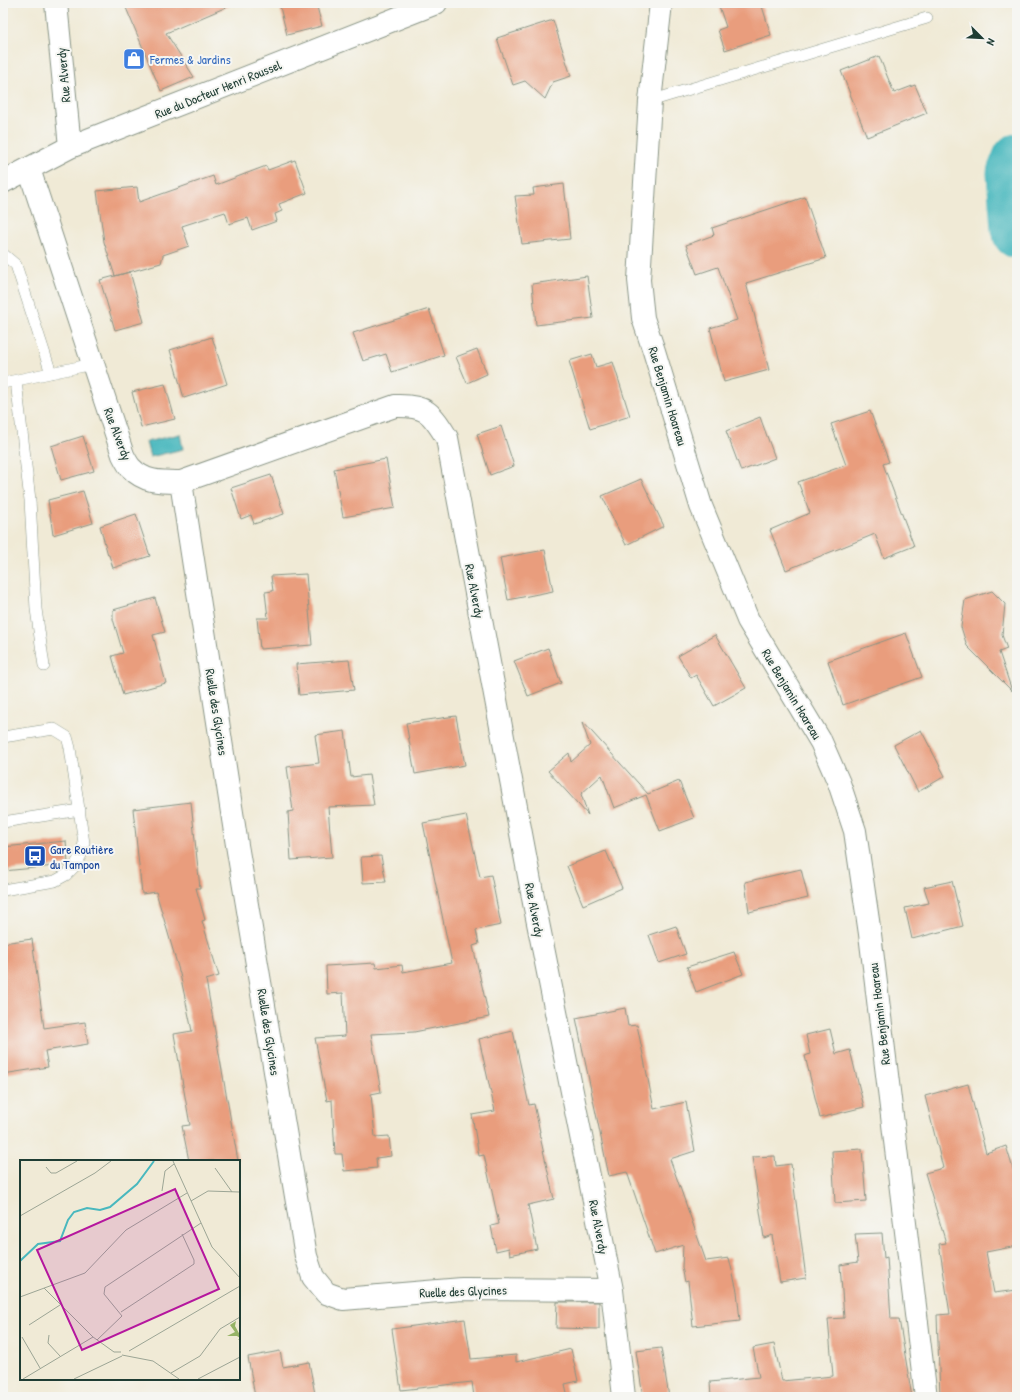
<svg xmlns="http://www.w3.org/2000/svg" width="1020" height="1400" font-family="'Patrick Hand',sans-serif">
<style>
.water{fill:#49b8be;stroke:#347a79}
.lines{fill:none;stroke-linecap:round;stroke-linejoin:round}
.river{stroke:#49b8be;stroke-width:49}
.building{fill:#e99d7d}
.lane-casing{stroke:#889485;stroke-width:12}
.street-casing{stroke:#889485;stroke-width:24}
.lane{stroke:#fff;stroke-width:11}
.street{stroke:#fff;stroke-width:22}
.labels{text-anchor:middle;stroke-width:4;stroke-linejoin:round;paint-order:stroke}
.shop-label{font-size:13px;fill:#366cbe;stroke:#f6f6f2;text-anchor:start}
.street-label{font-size:13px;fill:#1f3d34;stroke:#f6f6f2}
.transit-label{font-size:13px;fill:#164399;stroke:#f6f6f2;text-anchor:start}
.inset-river{fill:none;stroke:#49b8be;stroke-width:2}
.inset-road{fill:none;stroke:#9ca595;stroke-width:1}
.view{fill:#b5179e;fill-opacity:0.15;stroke:#b5179e;stroke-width:2}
.inset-edge{fill:none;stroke:#1f3d34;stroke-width:2}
</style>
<rect width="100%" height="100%" fill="#f6f6f2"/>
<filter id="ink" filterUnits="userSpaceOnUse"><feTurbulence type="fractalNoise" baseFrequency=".025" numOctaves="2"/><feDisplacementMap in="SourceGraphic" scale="8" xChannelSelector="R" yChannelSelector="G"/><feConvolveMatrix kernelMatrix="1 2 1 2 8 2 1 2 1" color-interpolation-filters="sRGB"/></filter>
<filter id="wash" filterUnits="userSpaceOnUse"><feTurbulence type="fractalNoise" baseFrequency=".012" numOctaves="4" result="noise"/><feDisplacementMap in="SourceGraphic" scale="16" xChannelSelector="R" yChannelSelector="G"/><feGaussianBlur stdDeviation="0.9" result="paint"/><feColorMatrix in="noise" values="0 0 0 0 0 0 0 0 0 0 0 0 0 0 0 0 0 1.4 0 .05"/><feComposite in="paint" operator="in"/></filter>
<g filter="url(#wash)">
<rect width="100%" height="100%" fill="#f0ead6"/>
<!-- water -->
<path class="water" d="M 180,434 L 183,449 L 150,457 L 146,442 Z"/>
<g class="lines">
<!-- river -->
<path class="river" d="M 1017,158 L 1011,173 L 1015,229 L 1017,234"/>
</g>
<g id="blocks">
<!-- building -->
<path class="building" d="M 124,3 L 236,3 L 166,33 L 194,77 L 161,91 Z
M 279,3 L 316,3 L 322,26 L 287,35 Z
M 718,3 L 761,3 L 771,35 L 725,50 L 718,30 L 726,27 Z
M 553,20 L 571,76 L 553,82 L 545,99 L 525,81 L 513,85 L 497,38 Z
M 879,56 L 894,93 L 915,85 L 927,113 L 867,137 L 841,71 Z
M 295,160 L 307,193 L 279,204 L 282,211 L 275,214 L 277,221 L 252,230 L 248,218 L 229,224 L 225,212 L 182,226 L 189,246 L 163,255 L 161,263 L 115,276 L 104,242 L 97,191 L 137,187 L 139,202 L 213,176 L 216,185 L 266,166 L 268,170 Z
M 564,184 L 570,239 L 522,244 L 515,196 L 534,195 L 533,188 Z
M 805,197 L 826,258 L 746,283 L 769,370 L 724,382 L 710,328 L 737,320 L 718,267 L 697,274 L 686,245 L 714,235 L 712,228 Z
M 130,272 L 144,322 L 115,330 L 100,280 Z
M 587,276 L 593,318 L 536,325 L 532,284 Z
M 429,309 L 444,355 L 392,372 L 386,354 L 363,361 L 353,333 Z
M 212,337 L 227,384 L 184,398 L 170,350 Z
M 477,349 L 487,374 L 467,383 L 456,357 Z
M 592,354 L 596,367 L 613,362 L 630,416 L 590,429 L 569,361 Z
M 165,384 L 175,419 L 141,427 L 132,392 Z
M 870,411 L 889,462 L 883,464 L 914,546 L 884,558 L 875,534 L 786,570 L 770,530 L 810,513 L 798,482 L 846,465 L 831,424 Z
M 760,417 L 775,458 L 741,471 L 726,431 Z
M 501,426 L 514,466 L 490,475 L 477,434 Z
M 83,436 L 94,471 L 61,480 L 51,446 Z
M 386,459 L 395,508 L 343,517 L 334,469 Z
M 271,475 L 284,514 L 254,524 L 251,515 L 241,519 L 231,488 Z
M 641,479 L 664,526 L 626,545 L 602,496 Z
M 83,491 L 93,523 L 53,535 L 48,500 Z
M 136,514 L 150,556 L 113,568 L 109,555 L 108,555 L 100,526 Z
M 545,550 L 553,591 L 508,600 L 500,558 Z
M 306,574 L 312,645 L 260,649 L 257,618 L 268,618 L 265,592 L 273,591 L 271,576 Z
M 992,591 L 1005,604 L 1002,635 L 1007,649 L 999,652 L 1012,691 L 967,646 L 961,627 L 965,600 Z
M 155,598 L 165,632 L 153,635 L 166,683 L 123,695 L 112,656 L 123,653 L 113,619 L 113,610 Z
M 906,633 L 922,677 L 843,705 L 828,661 Z
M 715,635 L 746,688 L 714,706 L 696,675 L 691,678 L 678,656 Z
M 548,648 L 561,683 L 528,696 L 514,661 Z
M 349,660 L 354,690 L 299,695 L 296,664 Z
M 456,716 L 465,765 L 415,774 L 406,723 Z
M 583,722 L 648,794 L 679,781 L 694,818 L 660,831 L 646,795 L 614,808 L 602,775 L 581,794 L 588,815 L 548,771 L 569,753 L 571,762 L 590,745 L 582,723 Z
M 921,730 L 945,776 L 918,792 L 894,745 Z
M 345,731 L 351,777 L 369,775 L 374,805 L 328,807 L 332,857 L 291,860 L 288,812 L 293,811 L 287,767 L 319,763 L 315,735 Z
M 191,802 L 200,888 L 196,888 L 205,920 L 202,921 L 219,976 L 206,980 L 238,1161 L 189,1161 L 182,1126 L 190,1125 L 174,1034 L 192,1031 L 180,974 L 156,892 L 142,894 L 133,809 Z
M 466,815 L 480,877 L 491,875 L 501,925 L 476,930 L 479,944 L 473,946 L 489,1017 L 414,1032 L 371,1034 L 381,1092 L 371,1094 L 375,1137 L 389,1136 L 391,1156 L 376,1158 L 377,1168 L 344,1171 L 342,1154 L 335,1154 L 332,1100 L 327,1101 L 315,1038 L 345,1036 L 343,993 L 327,994 L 326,966 L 375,963 L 376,968 L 402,965 L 403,972 L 452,963 L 423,823 Z
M 66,841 L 68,863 L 66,865 L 3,871 L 3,847 Z
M 606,851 L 622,888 L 583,905 L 567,866 Z
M 381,856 L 386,882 L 363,883 L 361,857 Z
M 801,869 L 808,898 L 749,912 L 745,882 Z
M 952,881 L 963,926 L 912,939 L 905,908 L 929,903 L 924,887 Z
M 676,926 L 686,954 L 659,963 L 649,935 Z
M 32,939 L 44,1028 L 85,1022 L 88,1044 L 45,1051 L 48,1067 L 3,1074 L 3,943 Z
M 734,952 L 743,974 L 696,992 L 687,967 Z
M 625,1008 L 628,1026 L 637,1025 L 654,1109 L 686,1102 L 695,1151 L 670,1159 L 706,1261 L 729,1258 L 737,1291 L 740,1321 L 693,1326 L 688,1281 L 685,1282 L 682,1267 L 683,1245 L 655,1254 L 627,1172 L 609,1176 L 576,1018 Z
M 830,1029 L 836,1054 L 850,1050 L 864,1107 L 820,1118 L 805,1056 L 810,1054 L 806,1035 Z
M 513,1031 L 529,1105 L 534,1104 L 540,1132 L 539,1132 L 554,1199 L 528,1205 L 537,1249 L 510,1255 L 509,1248 L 496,1251 L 491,1226 L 499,1224 L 484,1155 L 479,1156 L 472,1115 L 495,1111 L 479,1039 Z
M 968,1084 L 986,1153 L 1006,1146 L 1017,1182 L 1017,1246 L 986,1252 L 994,1293 L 1017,1290 L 1017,1397 L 940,1397 L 937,1315 L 950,1314 L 939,1244 L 946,1243 L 925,1173 L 943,1168 L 925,1096 Z
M 862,1149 L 866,1201 L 835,1203 L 832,1151 Z
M 775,1156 L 776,1166 L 791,1164 L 806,1278 L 780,1282 L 772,1235 L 764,1238 L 752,1157 Z
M 882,1233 L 884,1258 L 887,1257 L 891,1319 L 899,1319 L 912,1397 L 711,1397 L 710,1382 L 759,1377 L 753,1348 L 774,1344 L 782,1381 L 833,1376 L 828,1319 L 844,1318 L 840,1265 L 858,1262 L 855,1234 Z
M 557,1302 L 599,1302 L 599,1329 L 556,1328 Z
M 465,1319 L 471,1359 L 516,1355 L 516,1362 L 571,1349 L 578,1381 L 565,1384 L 568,1397 L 474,1397 L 472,1382 L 401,1390 L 392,1329 Z
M 661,1348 L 669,1397 L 643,1397 L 636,1351 Z
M 280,1351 L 283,1367 L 309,1362 L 315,1394 L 302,1397 L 255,1397 L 248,1357 Z"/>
</g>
</g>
<g filter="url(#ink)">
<use href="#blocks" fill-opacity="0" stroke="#889485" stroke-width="1"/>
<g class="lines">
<!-- lane casing -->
<g class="lane-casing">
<path id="lane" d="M 650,101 L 927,18
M 3,254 L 16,265 L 51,373
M 16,381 L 30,500 L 36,609 L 44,666
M 3,383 L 93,364
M 3,737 L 54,729 L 67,737 L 70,748 L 84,843 L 81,855 L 75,866 L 66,875 L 55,881 L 3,890
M 3,822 L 80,810"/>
</g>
<!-- street casing -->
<g class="street-casing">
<path id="street" d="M 56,3 L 70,147
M 661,3 L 650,101 L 639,280 L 643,318 L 654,351 L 701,506 L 748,620 L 821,742 L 839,783 L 855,831 L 870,934 L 926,1397
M 29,169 L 123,455 C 125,459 128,465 131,468 C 145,483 162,482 181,482 L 395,406 C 426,405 431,412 447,438 L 534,903 L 612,1290 L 624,1397
M 3,182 L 70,147 L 436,3
M 181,482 L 237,845 L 306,1256 L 313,1277 L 326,1293 L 343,1299 L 462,1289 L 612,1290"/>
</g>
<!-- lane -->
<use href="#lane" class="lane"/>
<!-- street -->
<use href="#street" class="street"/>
</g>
</g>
<!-- icons -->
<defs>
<g id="shop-square" transform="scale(1.15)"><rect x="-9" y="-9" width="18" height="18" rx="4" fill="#3f7fe0" stroke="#f6f6f2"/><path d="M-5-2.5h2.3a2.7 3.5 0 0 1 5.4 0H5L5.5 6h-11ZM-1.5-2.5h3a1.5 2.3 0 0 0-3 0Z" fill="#fff"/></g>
<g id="bus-square" transform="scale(1.15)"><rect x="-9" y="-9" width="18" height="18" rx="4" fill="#1a4fb4" stroke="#f6f6f2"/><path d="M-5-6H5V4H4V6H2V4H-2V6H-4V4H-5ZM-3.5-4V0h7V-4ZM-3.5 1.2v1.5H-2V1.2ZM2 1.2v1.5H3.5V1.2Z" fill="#fff"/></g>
</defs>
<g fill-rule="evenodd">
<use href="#shop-square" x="134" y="59"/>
<use href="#bus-square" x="35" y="856"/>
</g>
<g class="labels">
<!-- shop labels -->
<g class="shop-label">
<text x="150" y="64">Fermes &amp; Jardins</text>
</g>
<!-- street labels -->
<g class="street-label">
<text transform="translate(63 75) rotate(-95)" y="5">Rue Alverdy</text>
<text transform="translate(218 89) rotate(-22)" y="5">Rue du Docteur Henri Roussel</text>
<text transform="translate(668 396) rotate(73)" y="5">Rue Benjamin Hoareau</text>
<text transform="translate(118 434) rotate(69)" y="5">Rue Alverdy</text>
<text transform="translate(475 591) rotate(79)" y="5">Rue Alverdy</text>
<text transform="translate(792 694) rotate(59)" y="5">Rue Benjamin Hoareau</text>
<text transform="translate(217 712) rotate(81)" y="5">Ruelle des Glycines</text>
<text transform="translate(535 910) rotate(79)" y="5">Rue Alverdy</text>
<text transform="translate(879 1014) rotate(-97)" y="5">Rue Benjamin Hoareau</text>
<text transform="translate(269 1032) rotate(81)" y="5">Ruelle des Glycines</text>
<text transform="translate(599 1227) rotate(79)" y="5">Rue Alverdy</text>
<text transform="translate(463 1291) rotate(-2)" y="5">Ruelle des Glycines</text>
</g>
<!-- transit labels -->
<g class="transit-label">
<text x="50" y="854">Gare Routière<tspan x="50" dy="15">du Tampon</tspan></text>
</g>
</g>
<!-- overview -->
<g transform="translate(20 1160)">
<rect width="220" height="220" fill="#f0ead6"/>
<path d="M 216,161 L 215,166 L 220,175 L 220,180 L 218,180 L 220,178 L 217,176 L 207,176 L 215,172 L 210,165 Z" fill="#96b366"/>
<path class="inset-river" d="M 0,101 L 18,84 L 40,81 L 48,60 L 54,52 L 67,48 L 80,50 L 90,47 L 117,24 L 134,1"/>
<path class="inset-road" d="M 153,1 L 192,87 L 220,118M 26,7 L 31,13 L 36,13 L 57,1M 195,8 L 212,32M 142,31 L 145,11 L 154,4M 171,41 L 188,31 L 219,32M 0,56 L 75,13 L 91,1M 24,128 L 73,177 L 94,192 L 101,192M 0,137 L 65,113 L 106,70 L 167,33M 101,152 L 174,104 L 174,100 L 162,74M 9,165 L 40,145M 29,175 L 28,183 L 40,196M 2,177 L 20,208M 77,180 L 102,156 L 84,134 L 85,127 L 181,63M 109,191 L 220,126M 102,195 L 133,201 L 159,219M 151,213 L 180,196 L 200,169 L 220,157M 3,219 L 73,177M 54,219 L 102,196M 178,219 L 220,197"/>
<path class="view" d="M 155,29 L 199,129 L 62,190 L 17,90 Z"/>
<rect width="220" height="220" class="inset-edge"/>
</g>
<!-- margin -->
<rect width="1020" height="1400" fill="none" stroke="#f6f6f2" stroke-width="16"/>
<!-- north arrow -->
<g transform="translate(982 38) rotate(114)" stroke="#f6f6f2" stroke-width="3" paint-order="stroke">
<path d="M0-3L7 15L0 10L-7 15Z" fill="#1f3d34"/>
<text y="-6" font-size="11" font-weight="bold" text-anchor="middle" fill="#1f3d34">N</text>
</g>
</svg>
